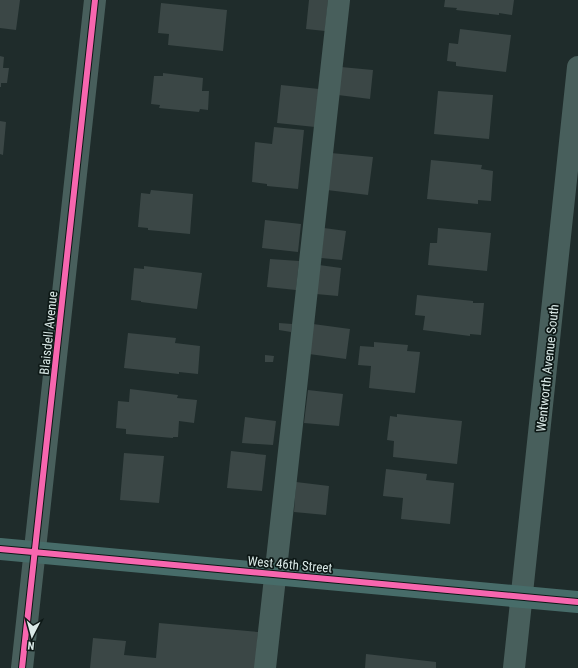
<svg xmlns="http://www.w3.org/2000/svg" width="578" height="668" font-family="'Roboto Condensed',sans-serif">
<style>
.building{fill:#3b4746}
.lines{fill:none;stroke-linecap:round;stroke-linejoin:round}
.minor{stroke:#485f5c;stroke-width:22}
.major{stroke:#476c69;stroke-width:22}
.cycleway-casing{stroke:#0d1816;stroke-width:8}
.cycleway{stroke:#f766af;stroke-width:6}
.labels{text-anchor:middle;stroke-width:3.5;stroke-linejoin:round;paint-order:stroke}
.street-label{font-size:13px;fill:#dae9e7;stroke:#0d1816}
</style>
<rect width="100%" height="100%" fill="#1f2c2b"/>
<!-- building -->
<path class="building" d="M 0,0 L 20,0 L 16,30 L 0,28 Z
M 309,0 L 328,0 L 325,31 L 306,29 Z
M 445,0 L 514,0 L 512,15 L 499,13 L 499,15 L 456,10 L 457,8 L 444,7 Z
M 161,3 L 227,10 L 223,51 L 168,45 L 169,34 L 158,33 Z
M 460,29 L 511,35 L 506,72 L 456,66 L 456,62 L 447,61 L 449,43 L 458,44 Z
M 0,56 L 4,57 L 3,68 L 9,68 L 7,83 L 1,83 L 1,87 L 0,87 Z
M 341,67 L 373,70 L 370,99 L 338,95 Z
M 163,73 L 203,78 L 202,91 L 209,91 L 208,110 L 200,109 L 199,112 L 159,108 L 160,105 L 151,104 L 154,76 L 163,76 Z
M 281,85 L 319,89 L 315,127 L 277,123 Z
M 438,91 L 493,95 L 489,139 L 434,134 Z
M 0,121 L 6,122 L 3,155 L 0,154 Z
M 274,127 L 304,130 L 298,189 L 267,186 L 267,184 L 252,182 L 255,142 L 272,144 Z
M 331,153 L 373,157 L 368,195 L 327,190 Z
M 431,160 L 482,165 L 481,169 L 493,171 L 491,201 L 478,200 L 478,204 L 427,199 Z
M 151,190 L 193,194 L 190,234 L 148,230 L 148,228 L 138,227 L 141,193 L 150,194 Z
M 265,220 L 301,224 L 298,252 L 262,248 Z
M 324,228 L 346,231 L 342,260 L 321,258 Z
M 438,228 L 491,233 L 487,271 L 428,265 L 430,243 L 437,243 Z
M 270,259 L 299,261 L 296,290 L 267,287 Z
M 319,265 L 341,268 L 338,296 L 316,294 Z
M 144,266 L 202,273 L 197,309 L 141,302 L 141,301 L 131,300 L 134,268 L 144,269 Z
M 417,295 L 473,301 L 473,303 L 484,303 L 481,335 L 470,334 L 470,336 L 423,330 L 425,316 L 415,315 Z
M 279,323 L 292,324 L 291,332 L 279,330 Z
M 313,324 L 350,329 L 346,359 L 309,354 Z
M 128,333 L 176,338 L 175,343 L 200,346 L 198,374 L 179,372 L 179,374 L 124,368 Z
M 374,342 L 408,345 L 407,351 L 420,352 L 415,393 L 369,388 L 371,366 L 358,365 L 360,346 L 374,347 Z
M 265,355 L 274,356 L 273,362 L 265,362 Z
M 130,389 L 178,395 L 177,398 L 197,400 L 194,423 L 179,421 L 178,437 L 173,437 L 173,438 L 126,434 L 126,429 L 116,428 L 118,401 L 129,402 Z
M 308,390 L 343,394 L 339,426 L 304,423 Z
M 397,414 L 462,421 L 457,464 L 393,457 L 394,441 L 387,440 L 390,416 L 397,417 Z
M 245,417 L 276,421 L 273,445 L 242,443 Z
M 231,451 L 266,455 L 262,491 L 227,488 Z
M 124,453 L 164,456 L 159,503 L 120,500 Z
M 386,469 L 427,474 L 426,480 L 454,483 L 450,524 L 401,519 L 403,498 L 383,496 Z
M 296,482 L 329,486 L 326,515 L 294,512 Z
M 159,623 L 258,632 L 255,668 L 90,668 L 93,638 L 126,641 L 124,655 L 156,658 Z
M 366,654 L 436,662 L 436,668 L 365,668 Z"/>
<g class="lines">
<!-- minor -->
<path class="minor" d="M 22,668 L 95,0
M 265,668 L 339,0
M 514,668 L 578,67"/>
<!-- major -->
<path class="major" d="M 0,549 L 578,602"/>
<!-- cycleway casing -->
<g class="cycleway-casing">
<path id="cycleway" d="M 0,549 L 578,602
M 22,668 L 95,0"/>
</g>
<!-- cycleway -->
<use href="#cycleway" class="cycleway"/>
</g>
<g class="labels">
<!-- street labels -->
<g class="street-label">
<text transform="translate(48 333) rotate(-84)" y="5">Blaisdell Avenue</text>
<text transform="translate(547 368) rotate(-84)" y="5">Wentworth Avenue South</text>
<text transform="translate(290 564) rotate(5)" y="5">West 46th Street</text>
</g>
</g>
<!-- north arrow -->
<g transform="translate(32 636) rotate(186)" stroke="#0d1816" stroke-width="3" paint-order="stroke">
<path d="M0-3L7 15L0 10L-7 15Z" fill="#dae9e7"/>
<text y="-6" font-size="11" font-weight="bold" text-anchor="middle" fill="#dae9e7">N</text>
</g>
</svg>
